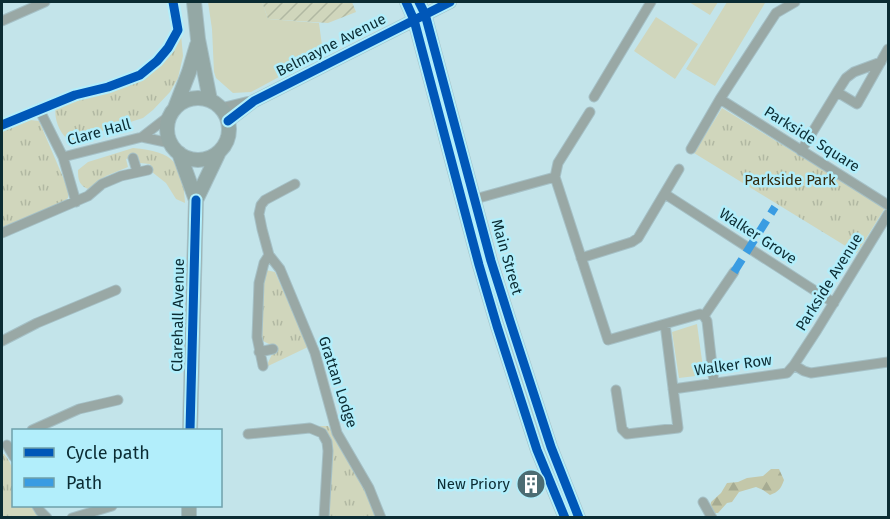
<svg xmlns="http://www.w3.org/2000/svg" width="890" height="519" font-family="'Fira Sans',sans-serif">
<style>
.grass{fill:#d0d6bc}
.forest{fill:url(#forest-firs)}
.park{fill:url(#park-tufts)}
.garden{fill:url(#garden-furrows)}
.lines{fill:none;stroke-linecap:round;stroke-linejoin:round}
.minor-casing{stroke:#a5c0c6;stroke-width:11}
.tertiary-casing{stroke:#a5c0c6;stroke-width:14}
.secondary-casing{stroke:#a5c0c6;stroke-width:16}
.minor{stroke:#99a8a5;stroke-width:9}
.tertiary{stroke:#99a8a5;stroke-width:12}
.secondary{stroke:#94a8a5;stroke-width:14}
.quiet{stroke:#3a9ce2;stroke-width:8;stroke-dasharray:15 8;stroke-linecap:butt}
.cycleway-casing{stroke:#b2eefb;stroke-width:13}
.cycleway{stroke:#0057b8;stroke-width:9}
.labels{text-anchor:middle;stroke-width:5;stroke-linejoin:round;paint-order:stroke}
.street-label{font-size:15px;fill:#0b2c33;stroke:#b2eefb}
.park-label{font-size:15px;fill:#332a0e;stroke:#b2eefb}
.poi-label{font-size:15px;fill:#0b2c33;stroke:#b2eefb;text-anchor:end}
</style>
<defs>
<pattern id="forest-firs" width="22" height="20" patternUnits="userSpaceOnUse" patternTransform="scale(1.5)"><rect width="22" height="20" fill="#c3c7a9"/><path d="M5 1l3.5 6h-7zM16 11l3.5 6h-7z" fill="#a6ab92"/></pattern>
<pattern id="park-tufts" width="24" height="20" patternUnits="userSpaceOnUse" patternTransform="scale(1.5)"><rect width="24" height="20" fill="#d0d6bc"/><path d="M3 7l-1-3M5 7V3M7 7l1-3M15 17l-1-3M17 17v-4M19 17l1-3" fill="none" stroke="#b1b8a2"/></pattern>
<pattern id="garden-furrows" width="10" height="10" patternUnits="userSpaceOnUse" patternTransform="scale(1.5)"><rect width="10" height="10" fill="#d0d6bc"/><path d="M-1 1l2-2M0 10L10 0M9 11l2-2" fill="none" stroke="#b1b8a2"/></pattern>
</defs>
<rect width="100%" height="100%" fill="#c3e4ea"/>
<!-- grass -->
<path class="grass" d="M 208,2 L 262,2 L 268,19 L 319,23 L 323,53 L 251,92 L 233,93 L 216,78 L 214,72 L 212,29 Z
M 689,2 L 718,2 L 710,15 Z
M 727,2 L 762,2 L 765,3 L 715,86 L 686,69 Z
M 656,17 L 698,44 L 675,79 L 634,51 Z
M 697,324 L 704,375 L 679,378 L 672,332 Z"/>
<!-- forest -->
<path class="forest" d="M 771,469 L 779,469 L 784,480 C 781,489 778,492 770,495 L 763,490 L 756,487 L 739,492 L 732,502 L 727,503 L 718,513 L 713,513 L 710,508 L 711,502 L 721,493 L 727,483 L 738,482 L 747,478 L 763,476 Z"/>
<!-- park -->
<path class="park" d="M 181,34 L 183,56 L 178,78 L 170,92 L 153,110 L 143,118 L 70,141 C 60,135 53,118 56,106 L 126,85 L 145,78 L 174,51 Z
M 722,108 L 885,208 L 857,253 L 694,153 Z
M 30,120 L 39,121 L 68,189 L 68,198 L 59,205 L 2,227 L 2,132 Z
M 133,148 C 174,152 183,162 185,203 L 176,199 L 166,183 L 152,172 L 150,164 L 140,163 L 137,155 L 126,159 L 128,167 L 106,176 L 88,189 C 79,185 78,180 78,170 L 88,162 Z
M 266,270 L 275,272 L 308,347 L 266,367 L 273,352 L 271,345 L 261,340 L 262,287 Z
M 315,426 L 328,426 L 335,434 L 367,492 L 377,517 L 328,517 L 332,452 Z
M 2,454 L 4,454 C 17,468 14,487 14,506 L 31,506 L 38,517 L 2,517 Z"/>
<!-- garden -->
<path class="garden" d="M 262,2 L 352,2 L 356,12 L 328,23 L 268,19 Z"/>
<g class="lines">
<!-- minor casing -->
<g class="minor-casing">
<path id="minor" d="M 2,21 L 45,2
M 837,92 L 846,78 L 854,72 L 881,62
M 594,97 L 651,2
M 720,99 L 888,205
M 39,109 L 63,157 L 76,202
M 2,125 L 75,95 L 108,87 L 140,75 L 157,61 L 168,48 L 178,30 L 173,2
M 142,137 L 170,143
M 691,149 L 720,99 L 776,13 L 795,2
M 801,151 L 837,92 L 857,104 L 888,49
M 63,157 L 142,137 L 169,116
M 133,158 L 137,171
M 555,177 L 608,340 L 700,314 L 704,316 L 707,321 L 714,383
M 295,184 L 265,200 L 261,205 L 259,214 L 262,229 L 269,255 L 280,269 L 315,353 L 337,433 L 369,488 L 381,518
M 665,194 L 834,303
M 475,199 L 555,177 L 558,163 L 590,112
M 2,233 L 88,196 L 102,184 L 121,176 L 148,170
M 581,258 L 632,242 L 638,238 L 679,169
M 704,316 L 734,272
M 2,341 L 37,323 L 116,290
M 259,352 L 273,349
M 794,365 L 804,371 L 811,373 L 888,362
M 263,366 L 257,337 L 259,283 L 264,263 L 269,255
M 673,389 L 787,373 L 794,365 L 817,330 L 888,214
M 616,390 L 622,429 L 627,434 L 678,428 L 665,324
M 32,430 L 79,409 L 118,400
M 248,434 L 310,428 L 322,433 L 327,442 L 328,451 L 324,518
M 7,445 L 14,457
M 703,502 L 712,518
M 37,506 L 40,511 L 47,518
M 72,518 L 112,506"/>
</g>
<!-- tertiary casing -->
<g class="tertiary-casing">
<path id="tertiary" d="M 406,2 L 414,20 L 479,265 L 497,326 L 537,450 L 565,518
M 419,2 L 425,14 L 491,261 L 510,321 L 551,447 L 579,518
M 223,109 L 248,103
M 228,121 L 254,101 L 450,2"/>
</g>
<!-- secondary casing -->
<g class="secondary-casing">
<path id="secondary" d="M 194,2 L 198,39 L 210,100
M167 129a31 31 0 1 1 62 0a31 31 0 1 1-62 0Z
M 175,108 L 189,72 L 197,45
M 179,153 L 196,200 L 190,430
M 196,200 L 218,154
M 189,506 L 189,518"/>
</g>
<!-- minor -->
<use href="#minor" class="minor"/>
<!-- tertiary -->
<use href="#tertiary" class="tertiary"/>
<!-- secondary -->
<use href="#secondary" class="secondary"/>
<!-- quiet -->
<path class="quiet" d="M 734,272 L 775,207"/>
<!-- cycleway casing -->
<g class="cycleway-casing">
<path id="cycleway" d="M 406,2 L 414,20 L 479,265 L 497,326 L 537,450 L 565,518
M 419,2 L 425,14 L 491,261 L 510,321 L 551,447 L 579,518
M 228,121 L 254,101 L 450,2
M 2,125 L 75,95 L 108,87 L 140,75 L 157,61 L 168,48 L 178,30 L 173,2
M 190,430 L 196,200"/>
</g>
<!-- cycleway -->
<use href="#cycleway" class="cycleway"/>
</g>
<!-- icons -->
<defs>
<g id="building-disc" transform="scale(1.5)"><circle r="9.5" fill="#4b6c73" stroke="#b2eefb"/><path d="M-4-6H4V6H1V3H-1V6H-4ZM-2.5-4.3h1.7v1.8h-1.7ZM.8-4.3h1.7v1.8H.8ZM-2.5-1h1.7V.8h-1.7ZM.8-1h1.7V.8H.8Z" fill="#fff"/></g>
</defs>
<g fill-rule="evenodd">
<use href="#building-disc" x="531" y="484"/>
</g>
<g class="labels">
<!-- street labels -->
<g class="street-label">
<text transform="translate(331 45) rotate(-27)" y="5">Belmayne Avenue</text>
<text transform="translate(99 132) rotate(-15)" y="5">Clare Hall</text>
<text transform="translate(812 139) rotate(32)" y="5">Parkside Square</text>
<text transform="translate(758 236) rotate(33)" y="5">Walker Grove</text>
<text transform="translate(507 257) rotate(74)" y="5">Main Street</text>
<text transform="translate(829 282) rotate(-58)" y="5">Parkside Avenue</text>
<text transform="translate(178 315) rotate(-89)" y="5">Clarehall Avenue</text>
<text transform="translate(733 365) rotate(-8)" y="5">Walker Row</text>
<text transform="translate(338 382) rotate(72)" y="5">Grattan Lodge</text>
</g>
<!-- park labels -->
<g class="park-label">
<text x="790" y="185">Parkside Park</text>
</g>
<!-- poi labels -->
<g class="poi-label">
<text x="510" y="489">New Priory</text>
</g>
</g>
<!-- border -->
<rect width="890" height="519" fill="none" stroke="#0b2c33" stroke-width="6"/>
<!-- legend -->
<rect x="12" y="429" width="210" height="78" fill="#b2eefb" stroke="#6fa0ab" stroke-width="1.5"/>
<rect x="24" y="448" width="30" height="9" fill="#0057b8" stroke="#6fa0ab" stroke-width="1.5"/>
<text x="66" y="459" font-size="18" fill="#0b2c33">Cycle path</text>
<rect x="24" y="478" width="30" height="9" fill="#3a9ce2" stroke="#6fa0ab" stroke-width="1.5"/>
<text x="66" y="489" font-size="18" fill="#0b2c33">Path</text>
</svg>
